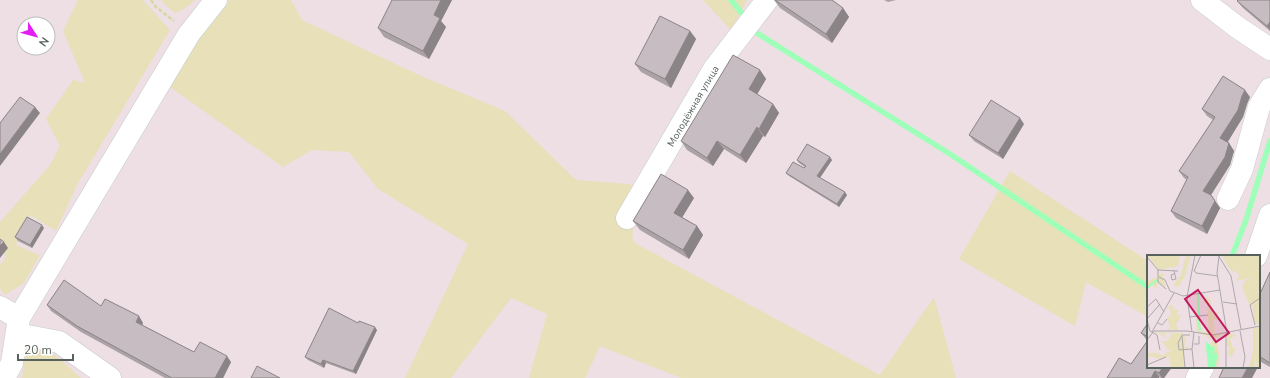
<svg xmlns="http://www.w3.org/2000/svg" width="1270" height="378" font-family="'Nunito Sans',sans-serif">
<style>
.green{fill:#e7e0b9}
.lines{fill:none;stroke-linecap:round;stroke-linejoin:round}
.stream{stroke:#9dffb8;stroke-width:5.5}
.minor-casing{stroke:#c4ccc8;stroke-width:23}
.path{stroke:#d3da9c;stroke-width:2.5;stroke-dasharray:4 2;stroke-linecap:butt}
.minor{stroke:#fff;stroke-width:22}
.wall{fill:#aba2a6}
.shaded-wall{fill:#8b8487}
.building{fill:#c7bcc1;stroke:#8b8487}
.labels{text-anchor:middle;stroke-width:3.5;stroke-linejoin:round;paint-order:stroke}
.street-label{font-size:10px;fill:#58625c;stroke:#fff}
.inset-river{fill:none;stroke:#9dffb8;stroke-width:2}
.inset-road{fill:none;stroke:#ada9aa;stroke-width:1}
.view{fill:#c2185b;fill-opacity:0.15;stroke:#c2185b;stroke-width:2}
.inset-edge{fill:none;stroke:#58625c;stroke-width:2}
</style>
<rect width="100%" height="100%" fill="#eddfe4"/>
<!-- green -->
<path class="green" d="M 78,0 L 143,0 L 170,30 L 77,185 L 56,231 L 30,215 L 16,245 L 40,255 L 24,283 L 5,295 L 0,289 L 0,265 L 6,257 L 0,245 L 0,222 L 50,165 L 60,146 L 46,119 L 73,80 L 85,83 L 63,31 Z
M 163,0 L 195,0 L 184,9 L 175,13 L 162,2 Z
M 229,0 L 291,0 L 302,20 L 419,75 L 505,111 L 576,180 L 631,184 L 633,242 L 880,375 L 934,297 L 956,378 L 681,378 L 600,346 L 585,378 L 529,378 L 547,314 L 511,298 L 451,378 L 405,378 L 468,244 L 378,189 L 349,152 L 312,150 L 283,167 L 170,87 L 199,39 Z
M 703,0 L 747,0 L 731,30 Z
M 1010,171 L 1148,261 L 1148,317 L 1086,282 L 1075,326 L 959,259 Z
M 27,346 L 55,355 L 81,378 L 22,378 Z"/>
<g class="lines">
<!-- stream -->
<path class="stream" d="M 731,0 L 744,16
M 757,33 L 950,154 L 1148,287
M 1232,256 L 1246,220 L 1270,141"/>
<!-- minor casing -->
<g class="minor-casing">
<g id="minor">
<path d="M 1202,0 L 1237,27 L 1270,49"/>
<path d="M 1228,199 L 1242,169 L 1259,107 L 1270,89"/>
<path id="s1" d="M 627,218 L 714,69 L 767,0"/>
<path d="M 1256,256 L 1270,215"/>
<path d="M 0,307 L 19,318"/>
<path d="M 17,334 L 59,342 L 110,378"/>
<path d="M 4,378 L 12,363 L 19,318 L 189,34 L 216,0"/>
<path d="M 1197,378 L 1203,367"/>
</g>
</g>
<!-- path -->
<path class="path" d="M 151,0 L 156,7 L 174,21"/>
<!-- minor -->
<use href="#minor" class="minor"/>
</g>
<!-- wall -->
<path class="wall" d="M 392,0 L 452,0 L 441,21 L 446,27 L 429,59 L 384,37 L 378,28 Z
M 774,0 L 832,0 L 843,8 L 849,17 L 832,43 L 780,8 Z
M 884,0 L 896,0 L 888,2 Z
M 1270,0 L 1270,31 L 1243,8 L 1237,1 Z
M 690,31 L 696,39 L 671,88 L 641,72 L 635,64 Z
M 760,70 L 766,79 L 757,94 L 773,104 L 779,113 L 765,137 L 763,136 L 746,163 L 724,149 L 713,166 L 687,150 L 681,141 Z
M 1250,97 L 1247,104 L 1243,117 L 1227,142 L 1229,143 L 1234,151 L 1230,165 L 1211,195 L 1220,208 L 1207,234 L 1176,218 L 1171,211 L 1187,180 L 1184,178 L 1179,171 L 1213,120 L 1207,116 L 1202,109 Z
M 1024,124 L 1003,159 L 974,141 L 969,135 Z
M 797,160 L 832,160 L 820,178 L 847,195 L 839,207 L 789,176 L 786,173 L 804,168 L 805,167 L 799,163 Z
M 694,198 L 682,217 L 697,226 L 703,235 L 689,259 L 640,230 L 633,221 Z
M 44,228 L 32,248 L 18,241 L 15,237 Z
M 1270,272 L 1270,367 L 1261,362 L 1259,365 L 1259,296 Z
M 47,305 L 101,306 L 143,323 L 142,325 L 194,352 L 231,362 L 223,378 L 165,378 L 81,332 L 51,311 Z
M 358,323 L 377,330 L 356,374 L 326,363 L 324,368 L 308,360 L 305,357 Z
M 1148,323 L 1148,367 L 1172,367 L 1164,378 L 1161,378 L 1131,364 L 1148,340 L 1146,339 L 1141,333 Z"/>
<!-- shaded-wall -->
<path class="shaded-wall" d="M 441,0 L 452,0 L 441,21 L 446,27 L 429,59 L 423,51 L 434,15 Z
M 843,8 L 849,17 L 832,43 L 826,34 Z
M 1270,22 L 1270,30 L 1267,26 Z
M 690,31 L 696,39 L 671,88 L 665,79 Z
M 760,70 L 766,79 L 755,98 L 749,89 Z
M 1245,90 L 1250,97 L 1247,104 L 1243,117 L 1226,145 L 1220,138 Z
M 773,104 L 779,113 L 765,137 L 759,129 Z
M 35,107 L 40,113 L 0,166 L 0,154 Z
M 1020,118 L 1024,124 L 1003,159 L 998,153 Z
M 757,127 L 763,136 L 746,163 L 740,155 Z
M 717,141 L 724,149 L 713,166 L 707,158 Z
M 1229,143 L 1234,151 L 1230,165 L 1209,198 L 1203,191 Z
M 830,157 L 832,160 L 819,179 L 817,176 Z
M 688,190 L 694,198 L 680,221 L 674,213 Z
M 845,192 L 847,195 L 839,207 L 837,204 Z
M 1211,195 L 1220,208 L 1207,234 L 1202,226 Z
M 42,225 L 44,228 L 32,248 L 30,245 Z
M 697,226 L 703,235 L 689,259 L 683,250 Z
M 4,242 L 8,248 L 0,258 L 0,246 Z
M 139,316 L 143,323 L 141,328 L 136,322 Z
M 375,327 L 377,330 L 356,374 L 353,371 Z
M 227,356 L 231,362 L 223,378 L 215,378 Z
M 1259,359 L 1261,362 L 1259,365 Z
M 323,360 L 326,363 L 324,368 L 321,364 Z
M 1163,367 L 1172,367 L 1164,378 L 1162,378 L 1159,373 Z
M 1248,367 L 1258,367 L 1252,378 L 1242,378 Z
M 1155,371 L 1159,377 L 1159,378 L 1151,378 Z"/>
<!-- building -->
<path class="building" d="M 392,0 L 441,0 L 434,15 L 440,18 L 423,51 L 378,28 Z
M 775,0 L 832,0 L 843,8 L 826,34 Z
M 1238,0 L 1270,0 L 1270,22 L 1267,26 L 1237,1 Z
M 660,16 L 690,31 L 665,79 L 635,64 Z
M 733,55 L 760,70 L 749,89 L 773,104 L 759,129 L 757,127 L 740,155 L 717,141 L 707,158 L 681,141 Z
M 1223,76 L 1245,90 L 1242,96 L 1238,110 L 1220,138 L 1229,143 L 1225,157 L 1203,191 L 1211,195 L 1215,201 L 1202,226 L 1171,211 L 1188,177 L 1179,171 L 1215,117 L 1202,109 Z
M 20,97 L 35,107 L 0,154 L 0,123 Z
M 991,100 L 1020,118 L 998,153 L 969,135 Z
M 807,144 L 830,157 L 817,176 L 845,192 L 837,204 L 786,173 L 793,162 L 804,168 L 806,166 L 797,160 Z
M 661,174 L 688,190 L 674,213 L 697,226 L 683,250 L 633,221 Z
M 27,217 L 42,225 L 30,245 L 15,237 Z
M 0,239 L 4,242 L 0,246 Z
M 1270,272 L 1270,363 L 1259,356 L 1259,296 Z
M 64,280 L 101,306 L 105,299 L 139,316 L 136,322 L 194,352 L 200,342 L 227,356 L 215,378 L 172,378 L 77,326 L 47,305 Z
M 329,308 L 358,323 L 359,321 L 375,327 L 353,371 L 323,360 L 321,364 L 305,357 Z
M 1148,323 L 1148,337 L 1141,333 Z
M 1148,340 L 1148,367 L 1163,367 L 1159,373 L 1155,371 L 1151,378 L 1107,378 L 1119,358 L 1131,364 Z
M 257,366 L 280,378 L 251,378 Z
M 1224,367 L 1248,367 L 1242,378 L 1219,378 Z"/>
<g class="labels">
<!-- street labels -->
<g class="street-label">
<text dy="4" stroke="none"><textPath href="#s1" startOffset="130">Молодёжная улица</textPath></text>
</g>
</g>
<!-- overview -->
<g transform="translate(1147 255)">
<rect width="113" height="113" fill="#eddfe4"/>
<path d="M 0,0 L 33,0 L 31,11 L 11,15 ZM 39,0 L 44,0 L 38,21 L 32,31 L 28,32 L 27,29 L 34,20 ZM 75,0 L 113,0 L 113,39 L 107,29 L 113,42 L 103,51 L 95,32 L 96,29 L 100,32 L 96,28 L 99,27 L 96,27 L 105,23 L 88,26 L 92,22 L 91,18 L 83,15 ZM 16,18 L 18,33 L 11,27 L 9,34 L 6,30 L 8,27 L 0,34 L 0,27 L 9,22 L 11,25 L 14,21 L 11,24 L 11,20 ZM 59,41 L 63,44 L 66,58 L 72,57 L 67,62 L 74,64 L 66,65 L 68,79 L 78,79 L 67,84 L 72,89 L 70,89 L 72,98 L 71,113 L 68,113 L 70,99 L 67,98 L 64,87 L 66,84 L 63,81 L 63,86 L 60,81 L 50,77 L 49,62 L 52,62 L 55,77 L 62,76 L 60,48 L 56,48 ZM 113,44 L 113,70 L 108,68 L 105,50 ZM 24,49 L 28,55 L 32,55 L 29,59 L 34,61 L 29,69 L 31,75 L 25,75 L 26,73 L 20,75 L 23,71 L 20,63 L 24,61 L 23,53 L 20,54 ZM 113,72 L 113,113 L 110,113 L 108,96 L 108,113 L 102,113 L 106,97 L 106,73 ZM 7,77 L 35,78 L 39,84 L 37,92 L 41,92 L 41,95 L 36,95 L 37,113 L 24,113 L 22,101 L 14,104 L 4,101 L 0,103 L 0,98 L 10,98 L 17,101 L 18,98 L 25,96 L 21,95 L 15,86 L 20,86 L 25,79 L 18,78 L 19,84 L 14,79 ZM 90,78 L 83,79 L 89,80 L 83,84 L 86,93 L 89,93 L 84,102 L 81,98 L 83,93 L 80,91 L 80,79 Z" fill="#e7e0b9"/>
<path d="M 58,82 L 59,87 L 68,93 L 67,98 L 71,99 L 68,113 L 61,113 Z" fill="#9dffb8"/>
<path class="inset-river" d="M 0,33 L 10,25M 51,39 L 52,60M 51,62 L 53,76"/>
<path class="inset-road" d="M 71,0 L 84,21 L 94,74M 72,1 L 70,18 L 80,78M 0,2 L 11,15 L 11,27 L 19,34M 11,15 L 31,16M 47,15 L 49,18 L 71,21M 27,16 L 29,24 L 25,25 L 24,20 L 27,19M 47,16 L 54,0M 12,22 L 18,25 L 23,36 L 36,41 L 73,35M 76,47 L 90,49M 0,52 L 9,44 L 17,57M 42,62 L 61,60M 0,64 L 13,49M 0,65 L 3,76 L 10,80 L 13,95M 11,68 L 15,70 L 20,64M 108,70 L 103,50 L 113,43M 93,76 L 98,102 L 96,113M 5,77 L 27,38M 45,77 L 40,42 L 48,0M 43,80 L 35,80 L 31,88 L 32,95 L 45,94 L 47,77M 35,81 L 38,113M 0,85 L 7,76 L 40,76 L 66,80 L 113,71M 47,89 L 52,89 L 52,81M 45,94 L 47,113M 0,110 L 19,102M 79,113 L 79,78"/>
<path class="view" d="M 51,35 L 82,78 L 69,87 L 38,44 Z"/>
<rect width="113" height="113" class="inset-edge"/>
</g>
<!-- north arrow -->
<g transform="translate(36 36) rotate(126)"><circle r="19" fill="#ffffff" stroke="#bcc0be"/>
<path d="M0-3L7 15L0 10L-7 15Z" fill="#e31ef5"/>
<text y="-6" font-size="11" font-weight="bold" text-anchor="middle" fill="#58625c">N</text>
</g>
<!-- scale -->
<path d="M18 354v6h55v-6" fill="none" stroke="#58625c" stroke-width="2"/>
<text x="24" y="354" font-size="12" fill="#58625c" stroke="#ffffff" stroke-width="3" paint-order="stroke">20 m</text>
</svg>
